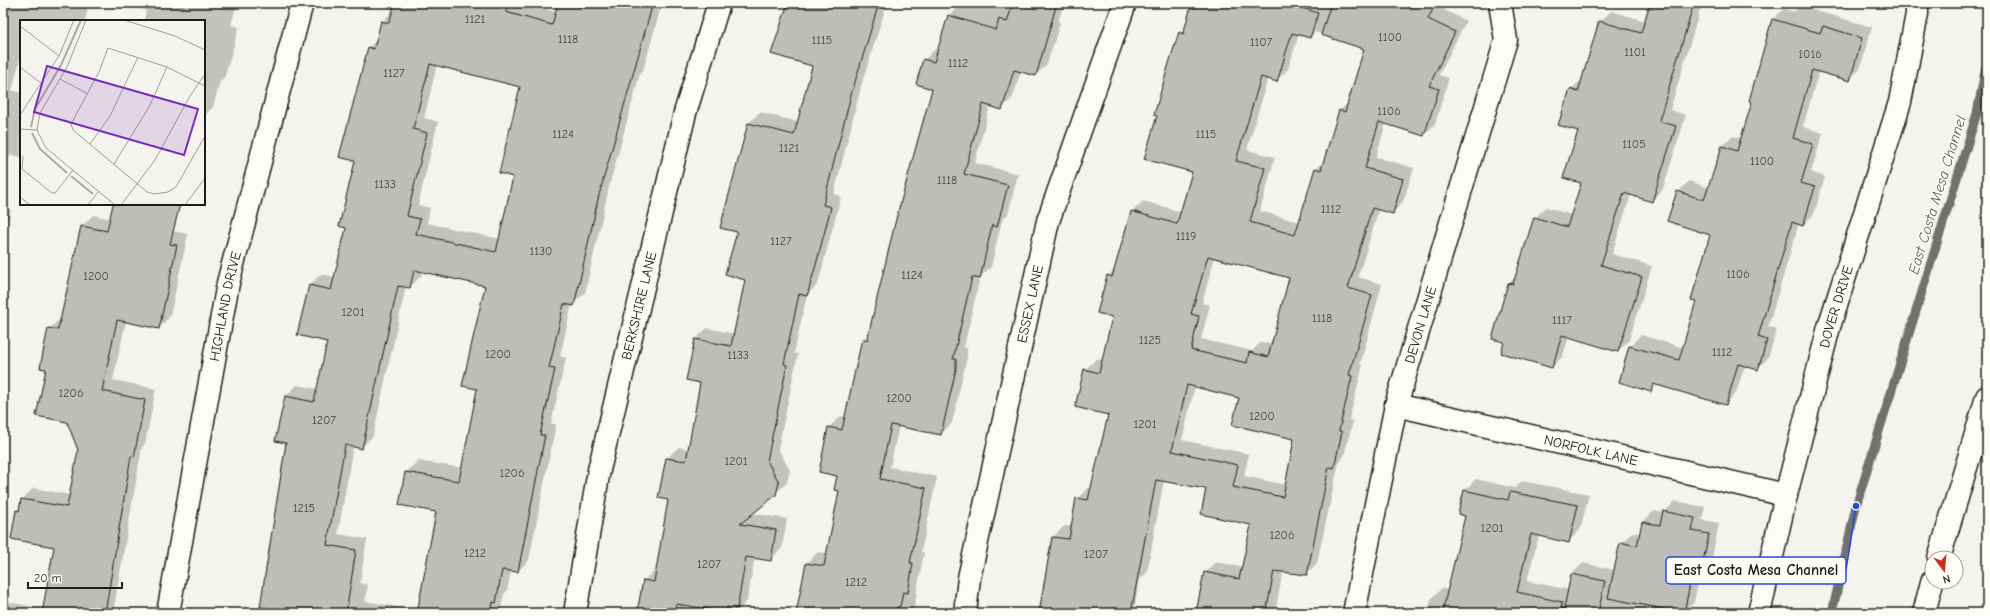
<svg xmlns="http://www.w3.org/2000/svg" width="1990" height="616" font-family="'Comic Neue',sans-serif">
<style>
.shadow{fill:#0003;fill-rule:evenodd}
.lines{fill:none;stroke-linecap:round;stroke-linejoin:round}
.stream{stroke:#72716f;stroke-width:9}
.building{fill:#bebdba;stroke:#1c1c1c;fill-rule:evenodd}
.street-casing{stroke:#1c1c1c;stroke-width:25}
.secondary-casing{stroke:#1c1c1c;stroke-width:25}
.street{stroke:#fdfcf7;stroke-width:22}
.secondary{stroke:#fdfcf7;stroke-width:22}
.labels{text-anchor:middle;stroke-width:3;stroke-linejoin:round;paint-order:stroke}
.number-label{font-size:12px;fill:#444}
.street-label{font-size:14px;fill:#1c1c1c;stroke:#fdfcf7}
.water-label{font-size:15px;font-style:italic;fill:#5c5c5a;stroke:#fdfcf7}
.inset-river{fill:none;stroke:#abaaa6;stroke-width:2}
.inset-road{fill:none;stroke:#9e9d9a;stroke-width:1}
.view{fill:#7b2cbf;fill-opacity:0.15;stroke:#7b2cbf;stroke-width:2}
.inset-edge{fill:none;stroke:#1c1c1c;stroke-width:2}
.leader{fill:none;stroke:#1d4ed8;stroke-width:1.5}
.callout-dot{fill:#1d4ed8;stroke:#fdfcf7;stroke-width:1.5}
.callout{fill:#fdfcf7;stroke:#1d4ed8;stroke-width:1.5}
.callout-label{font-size:15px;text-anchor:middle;font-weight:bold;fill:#1c1c1c}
</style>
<rect width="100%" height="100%" fill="#f4f3ee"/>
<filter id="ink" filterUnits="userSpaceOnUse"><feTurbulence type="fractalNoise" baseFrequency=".025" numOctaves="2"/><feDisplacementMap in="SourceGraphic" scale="8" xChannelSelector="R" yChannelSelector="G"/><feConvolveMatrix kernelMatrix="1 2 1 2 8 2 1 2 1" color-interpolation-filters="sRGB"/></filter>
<g filter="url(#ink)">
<!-- shadow -->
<path class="shadow" d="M 3,3 L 89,3 L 85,21 L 21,21 L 21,56 L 12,90 L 21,93 L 21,157 L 10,155 L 3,183 Z
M 121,3 L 237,3 L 231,25 L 239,27 L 225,76 L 220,82 L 213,107 L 204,116 L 204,21 L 144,21 L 146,10 Z
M 396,3 L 523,3 L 556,12 L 559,3 L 662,3 L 643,71 L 640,74 L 610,183 L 585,293 L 572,304 L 560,356 L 566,358 L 551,424 L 556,424 L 529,560 L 518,571 L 511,570 L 507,591 L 504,594 L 500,613 L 260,613 L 287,443 L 286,396 L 297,385 L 318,389 L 329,341 L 310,285 L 321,274 L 335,277 L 347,227 L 369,48 L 377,39 L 382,22 L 393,10 ZM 437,65 L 522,86 L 514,176 L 500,239 L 427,223 L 430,208 L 418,205 L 438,122 L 424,118 ZM 422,271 L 486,286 L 478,389 L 463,468 L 418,461 L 406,472 L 400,505 L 437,511 L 419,611 L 365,601 L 368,585 L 360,583 L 367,539 L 338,534 L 353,446 L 361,448 L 373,436 L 406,286 L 410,287 L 421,276 Z
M 788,3 L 887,3 L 862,83 L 834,194 L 841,196 L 818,284 L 807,295 L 794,353 L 798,354 L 778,449 L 790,470 L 787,483 L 752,513 L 787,519 L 782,548 L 770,560 L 755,557 L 747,601 L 736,613 L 685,604 L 683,613 L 638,613 L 644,580 L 657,569 L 669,499 L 660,498 L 667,458 L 679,447 L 689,449 L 701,383 L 687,380 L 696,339 L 707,328 L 735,334 L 746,279 L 738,231 L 748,124 L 760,112 L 798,122 L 813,65 L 773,53 Z
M 976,3 L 1064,3 L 1058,22 L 1060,23 L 1047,64 L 1036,75 L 1021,71 L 1013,97 L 1002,109 L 990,105 L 975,163 L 1018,174 L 1008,214 L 1002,220 L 991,267 L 980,277 L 964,347 L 967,348 L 967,357 L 952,423 L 941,434 L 899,426 L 890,467 L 937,477 L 921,552 L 924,552 L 913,613 L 797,613 L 807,563 L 818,552 L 827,553 L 841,490 L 829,427 L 841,416 L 845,417 L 863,339 L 870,332 L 933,88 L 924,60 L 936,48 L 939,49 L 949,16 L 960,4 L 974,8 Z
M 1193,3 L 1441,3 L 1439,7 L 1466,21 L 1439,75 L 1449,78 L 1435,124 L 1424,135 L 1386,123 L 1376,157 L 1414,168 L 1403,202 L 1392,213 L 1379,209 L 1358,277 L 1382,284 L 1360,365 L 1363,365 L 1349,420 L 1353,421 L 1344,456 L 1339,462 L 1317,563 L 1306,574 L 1283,571 L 1275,613 L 1197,613 L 1205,573 L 1216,562 L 1243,567 L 1252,524 L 1207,489 L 1164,480 L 1147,573 L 1139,580 L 1134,613 L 1040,613 L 1053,537 L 1064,526 L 1072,527 L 1077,499 L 1088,488 L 1092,488 L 1109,414 L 1085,370 L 1096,359 L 1103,360 L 1113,316 L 1108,276 L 1116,268 L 1132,212 L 1143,201 L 1182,212 L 1193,172 L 1180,33 L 1186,27 ZM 1315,32 L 1365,49 L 1350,100 L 1340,111 L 1324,161 L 1316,169 L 1300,222 L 1260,211 L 1275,157 L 1247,150 L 1268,78 L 1277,80 L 1288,69 L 1299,34 L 1310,37 ZM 1215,257 L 1291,277 L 1273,345 L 1261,342 L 1252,351 L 1201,339 L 1210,305 L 1202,303 ZM 1195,386 L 1240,397 L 1296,438 L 1287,485 L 1244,476 L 1249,454 L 1182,440 Z
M 1651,3 L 1702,3 L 1670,110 L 1686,115 L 1663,189 L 1652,201 L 1631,194 L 1612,254 L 1652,266 L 1629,340 L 1618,351 L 1569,336 L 1563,356 L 1552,367 L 1506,342 L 1493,338 L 1509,283 L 1516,276 L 1535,218 L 1546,207 L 1572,215 L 1582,182 L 1580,131 L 1571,89 L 1583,79 L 1600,22 L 1611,11 L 1645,21 Z
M 1800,6 L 1872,27 L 1860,69 L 1849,80 L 1819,71 L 1803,127 L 1823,133 L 1811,172 L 1825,177 L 1814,214 L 1803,225 L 1799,223 L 1768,327 L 1777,329 L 1768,358 L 1758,368 L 1745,365 L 1736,393 L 1726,404 L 1657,384 L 1650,390 L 1620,382 L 1630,346 L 1641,335 L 1684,348 L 1697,300 L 1712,235 L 1678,192 L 1689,181 L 1709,188 L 1722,146 L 1733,136 L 1742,138 L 1754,101 L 1750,100 L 1773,19 L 1784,9 L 1794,12 Z
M 114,204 L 180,204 L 173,231 L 188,234 L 170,316 L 159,328 L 126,321 L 113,380 L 156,389 L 145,444 L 142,447 L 113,613 L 3,613 L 3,601 L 44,609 L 55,546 L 17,510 L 21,507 L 22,500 L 33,488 L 70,495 L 79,450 L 47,369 L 49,329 L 62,317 L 82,226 L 93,215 L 111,219 Z
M 3,208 L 11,210 L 3,244 Z
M 1476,479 L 1515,488 L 1522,481 L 1589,494 L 1580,530 L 1569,541 L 1539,535 L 1527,581 L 1569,590 L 1572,574 L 1583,563 L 1615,570 L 1621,543 L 1632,532 L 1641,533 L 1643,522 L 1654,511 L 1664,513 L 1675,501 L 1705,507 L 1702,520 L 1719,523 L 1711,563 L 1700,574 L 1694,602 L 1683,613 L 1428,613 L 1431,599 L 1442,588 L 1448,590 L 1466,515 L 1465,490 Z"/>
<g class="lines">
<!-- stream -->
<path class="stream" d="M 1832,613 L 1856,506 L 1977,113 L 1987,61"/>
</g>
<!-- building -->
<path class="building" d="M 395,3 L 509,3 L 506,12 L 552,25 L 558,3 L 653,3 L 599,195 L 574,306 L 564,304 L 549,368 L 555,369 L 540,435 L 545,435 L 518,572 L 502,570 L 496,603 L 493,602 L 491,613 L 417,613 L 436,512 L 399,505 L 405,472 L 459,481 L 477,389 L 462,386 L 485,286 L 414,270 L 410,288 L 398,286 L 362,449 L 345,445 L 327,545 L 356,550 L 346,613 L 279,613 L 279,610 L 260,607 L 286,443 L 275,441 L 285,396 L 314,402 L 327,342 L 297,335 L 309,285 L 331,290 L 346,228 L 339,226 L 355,161 L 339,157 L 368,47 L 374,49 L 381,21 L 389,23 ZM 430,64 L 520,87 L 499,173 L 513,177 L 496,252 L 416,234 L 420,219 L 407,216 L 427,133 L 413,129 Z
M 788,3 L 879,3 L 851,95 L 823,205 L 831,207 L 817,261 L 807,296 L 799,294 L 784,364 L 787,365 L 767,461 L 779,482 L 776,495 L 740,524 L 776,530 L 771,561 L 746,557 L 737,609 L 727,607 L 726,612 L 676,604 L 675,613 L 637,613 L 643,580 L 654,582 L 668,500 L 658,498 L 666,458 L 686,461 L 700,383 L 686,380 L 695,339 L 731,346 L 745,280 L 725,274 L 737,232 L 720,228 L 748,123 L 794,135 L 812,66 L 771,54 Z
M 1013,3 L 1057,3 L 1036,76 L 1014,70 L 1002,110 L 983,104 L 964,174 L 1008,185 L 997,227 L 992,225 L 980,279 L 972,277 L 953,359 L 956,359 L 956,369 L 941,435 L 891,425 L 880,479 L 926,488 L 910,563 L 913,563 L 908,593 L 903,592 L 900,607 L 897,607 L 896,613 L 796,613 L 806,563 L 824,566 L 839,491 L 834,490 L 837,476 L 819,472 L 828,427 L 842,430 L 862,339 L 867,340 L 896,219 L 932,89 L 916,84 L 923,59 L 934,62 L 948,15 L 996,30 L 999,19 L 1007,22 Z
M 1192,3 L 1287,3 L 1318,13 L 1310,38 L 1292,33 L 1277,82 L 1261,77 L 1236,161 L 1265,168 L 1250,222 L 1295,235 L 1315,168 L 1321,170 L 1339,110 L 1345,112 L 1364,49 L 1321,35 L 1331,3 L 1436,3 L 1428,19 L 1455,32 L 1429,86 L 1439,89 L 1424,136 L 1379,122 L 1365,168 L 1403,179 L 1393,214 L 1372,208 L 1348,288 L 1372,295 L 1349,375 L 1352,376 L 1339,431 L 1342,432 L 1334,468 L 1329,467 L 1307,575 L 1274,571 L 1266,613 L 1196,613 L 1204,572 L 1239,579 L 1251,525 L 1201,514 L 1206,489 L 1156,480 L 1131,613 L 1039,613 L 1052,537 L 1069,539 L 1076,498 L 1088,500 L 1108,415 L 1075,407 L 1084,369 L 1099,373 L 1112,317 L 1097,313 L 1107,275 L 1112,277 L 1131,211 L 1177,224 L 1192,172 L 1144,159 L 1157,116 L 1154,115 L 1170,60 L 1179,32 L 1183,34 ZM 1208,256 L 1289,278 L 1268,357 L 1249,352 L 1247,363 L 1191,350 L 1199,316 L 1191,314 ZM 1187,385 L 1239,398 L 1232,425 L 1294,439 L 1283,497 L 1233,487 L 1238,465 L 1172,451 Z
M 1650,3 L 1694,3 L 1659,121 L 1676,126 L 1652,202 L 1624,193 L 1601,265 L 1642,277 L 1618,352 L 1562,335 L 1552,368 L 1501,353 L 1504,342 L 1492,339 L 1508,283 L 1513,284 L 1534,217 L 1567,227 L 1581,183 L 1563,178 L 1578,131 L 1558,125 L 1570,89 L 1578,92 L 1599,21 L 1641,33 Z
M 1772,19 L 1820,33 L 1823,26 L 1862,38 L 1850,81 L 1812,70 L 1793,138 L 1813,144 L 1801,183 L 1815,187 L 1803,226 L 1792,222 L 1758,337 L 1767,340 L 1758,370 L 1738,364 L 1726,405 L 1653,384 L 1651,392 L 1619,382 L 1629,346 L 1679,360 L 1696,301 L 1691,300 L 1710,235 L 1667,221 L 1677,191 L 1704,200 L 1722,146 L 1737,151 L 1752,102 L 1749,101 Z
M 113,204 L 180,204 L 170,244 L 177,245 L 159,329 L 117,320 L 102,391 L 145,400 L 134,457 L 131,456 L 105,613 L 42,613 L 54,547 L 11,539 L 16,510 L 19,511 L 21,499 L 67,507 L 78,450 L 67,422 L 36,416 L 46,369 L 40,368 L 48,328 L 58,330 L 81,226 L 107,231 Z
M 1464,490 L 1508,500 L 1510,492 L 1578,505 L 1569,543 L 1531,534 L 1517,592 L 1562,602 L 1561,613 L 1442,613 L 1465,516 L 1458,514 Z
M 1663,511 L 1695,518 L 1692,531 L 1709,534 L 1700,575 L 1692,574 L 1684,613 L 1608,598 L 1620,542 L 1637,546 L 1642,522 L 1660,525 Z
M 1571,574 L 1605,581 L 1598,613 L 1563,613 Z"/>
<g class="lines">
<!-- street casing -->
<g class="street-casing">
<g id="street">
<path id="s1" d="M 1396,405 L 1786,495"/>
<path id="s2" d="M 168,613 L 228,283 L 302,3"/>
<path id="s3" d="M 575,613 L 599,470 L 685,113 L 719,3"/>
<path id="s4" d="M 965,613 L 969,578 L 1048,221 L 1125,3"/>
<path id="s5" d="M 1354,613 L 1396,405 L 1506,40 L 1500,3"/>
<path id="s6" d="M 1759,613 L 1786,495 L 1829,327 L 1900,102 L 1917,14 L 1917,3"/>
</g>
</g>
<!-- secondary casing -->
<g class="secondary-casing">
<path id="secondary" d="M 1939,558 L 1987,397
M 1924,613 L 1932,582"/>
</g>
<!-- street -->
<use href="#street" class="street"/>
<!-- secondary -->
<use href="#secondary" class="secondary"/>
</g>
</g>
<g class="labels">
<!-- number labels -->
<g class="number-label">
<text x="475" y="23">1121</text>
<text x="1390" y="41">1100</text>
<text x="568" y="43">1118</text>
<text x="822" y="44">1115</text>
<text x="1261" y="46">1107</text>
<text x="1635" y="56">1101</text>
<text x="1810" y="58">1016</text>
<text x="958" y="67">1112</text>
<text x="394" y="77">1127</text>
<text x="1389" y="115">1106</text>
<text x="563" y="138">1124</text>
<text x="1206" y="138">1115</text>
<text x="1634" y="148">1105</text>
<text x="789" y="152">1121</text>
<text x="1762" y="165">1100</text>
<text x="947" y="184">1118</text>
<text x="385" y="188">1133</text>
<text x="1331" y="213">1112</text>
<text x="1186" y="240">1119</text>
<text x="781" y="245">1127</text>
<text x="541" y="255">1130</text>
<text x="1738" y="278">1106</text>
<text x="912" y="279">1124</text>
<text x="96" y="280">1200</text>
<text x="353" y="316">1201</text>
<text x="1322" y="322">1118</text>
<text x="1562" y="324">1117</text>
<text x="1150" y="344">1125</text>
<text x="1722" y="356">1112</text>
<text x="498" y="358">1200</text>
<text x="738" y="359">1133</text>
<text x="71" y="397">1206</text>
<text x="899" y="402">1200</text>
<text x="1262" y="420">1200</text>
<text x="324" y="424">1207</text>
<text x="1145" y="428">1201</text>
<text x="736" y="465">1201</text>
<text x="512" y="477">1206</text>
<text x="304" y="512">1215</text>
<text x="1492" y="532">1201</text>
<text x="1282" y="539">1206</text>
<text x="475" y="557">1212</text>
<text x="1096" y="558">1207</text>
<text x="709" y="568">1207</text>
<text x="856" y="586">1212</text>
</g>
<!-- street labels -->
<g class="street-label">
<text dy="5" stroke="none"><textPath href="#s4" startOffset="316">ESSEX LANE</textPath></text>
<text dy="5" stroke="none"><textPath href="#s2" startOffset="312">HIGHLAND DRIVE</textPath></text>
<text dy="5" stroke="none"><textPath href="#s3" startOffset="314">BERKSHIRE LANE</textPath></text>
<text dy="5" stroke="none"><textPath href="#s6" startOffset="316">DOVER DRIVE</textPath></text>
<text dy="5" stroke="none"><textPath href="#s5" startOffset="296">DEVON LANE</textPath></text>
<text dy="5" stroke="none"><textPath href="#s1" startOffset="200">NORFOLK LANE</textPath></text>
</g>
<!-- water labels -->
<g class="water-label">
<text transform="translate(1937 195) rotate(-73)" y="5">East Costa Mesa Channel</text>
</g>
</g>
<!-- overview -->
<g transform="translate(20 20)">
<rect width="185" height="185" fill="#f4f3ee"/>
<path class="inset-river" d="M 11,107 L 15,89 L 41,45 L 61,0M 12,113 L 20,129 L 47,153M 51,156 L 73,174"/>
<path class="inset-road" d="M 66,0 L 47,47 L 20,93 L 17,110 L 26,128 L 95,185M 104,0 L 155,16 L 185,30M 0,6 L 39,36M 0,47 L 22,64M 40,59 L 68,74M 185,66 L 147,47 L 88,28 L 79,52 L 51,104 L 53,110 L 127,172 L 134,174 L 148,172 L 156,167 L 185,116M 0,95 L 39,36 L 54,0M 0,109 L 17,110M 70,124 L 90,96 L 118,37M 3,136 L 2,149 L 32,173 L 35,173 L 53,150M 94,144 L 129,87 L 147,47M 0,177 L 10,185M 68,185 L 78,172M 101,185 L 135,140 L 170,76 L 185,54M 165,185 L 185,158"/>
<path class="view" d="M 27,46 L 178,89 L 164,135 L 14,92 Z"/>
<rect width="185" height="185" class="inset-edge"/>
</g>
<!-- callouts -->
<path class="leader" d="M1856 506L1846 570"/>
<circle class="callout-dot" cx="1856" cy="506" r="4"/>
<rect class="callout" x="1666" y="557" width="180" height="27" rx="4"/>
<g class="callout-label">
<text x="1756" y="575">East Costa Mesa Channel</text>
</g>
<!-- margin -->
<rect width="1990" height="616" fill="none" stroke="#fdfcf7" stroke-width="16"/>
<rect x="8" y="8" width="1974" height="600" fill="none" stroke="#1c1c1c" stroke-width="1.5" filter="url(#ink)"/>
<!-- north arrow -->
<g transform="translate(1944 570) rotate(164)"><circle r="19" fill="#fdfcf7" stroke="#a3a29f"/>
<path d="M0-3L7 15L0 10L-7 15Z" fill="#c8321e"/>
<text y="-6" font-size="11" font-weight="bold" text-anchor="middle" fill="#1c1c1c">N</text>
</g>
<!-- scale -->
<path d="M28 582v6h94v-6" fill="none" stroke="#1c1c1c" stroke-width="2"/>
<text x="34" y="582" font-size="12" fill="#1c1c1c" stroke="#fdfcf7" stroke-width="3" paint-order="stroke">20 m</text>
</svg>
